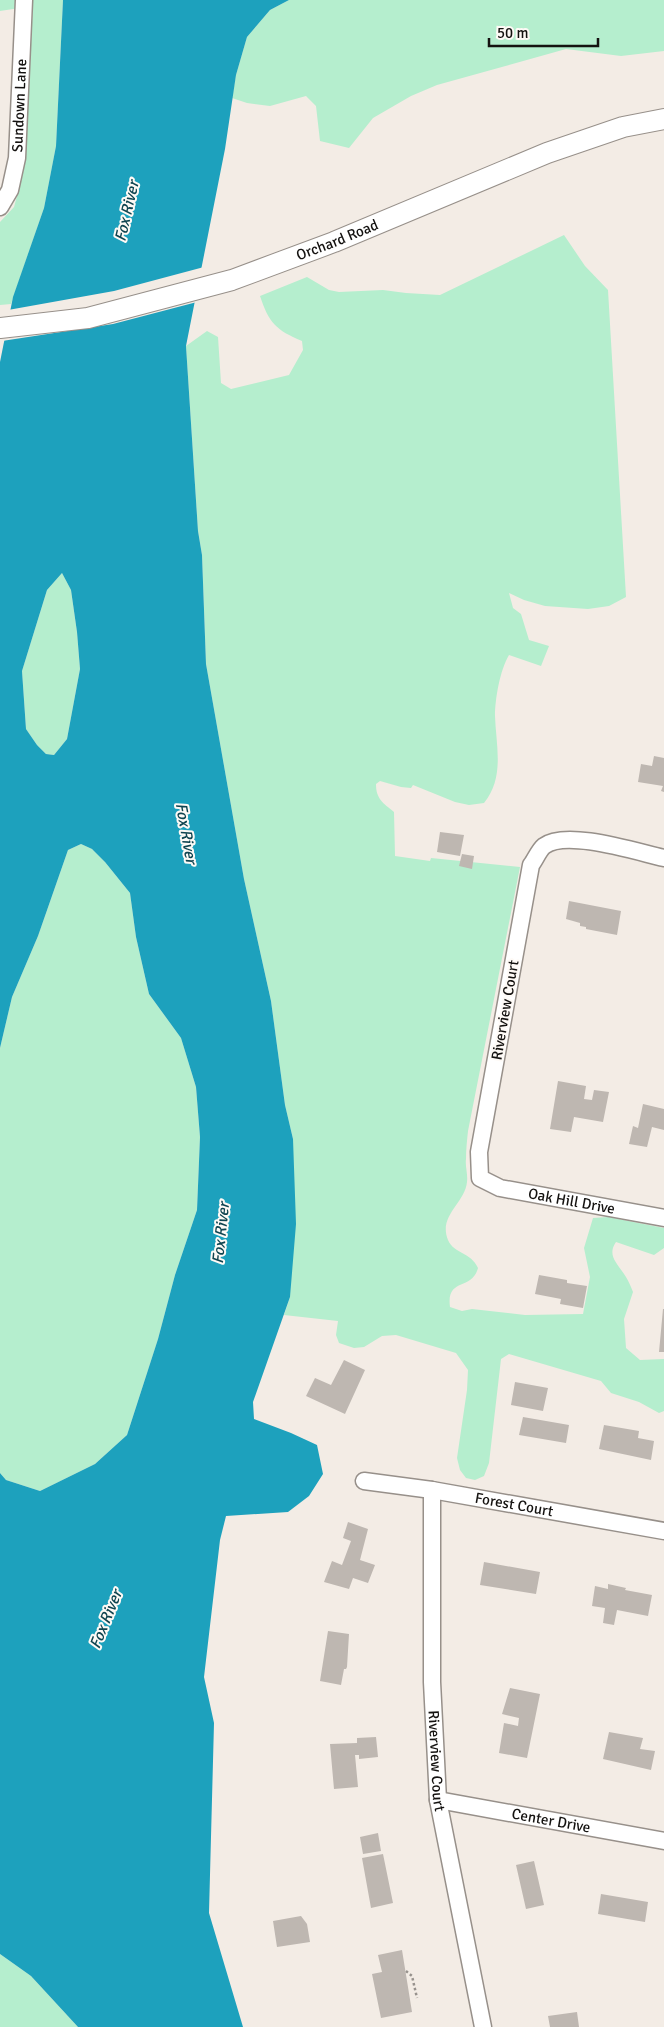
<svg xmlns="http://www.w3.org/2000/svg" width="664" height="2027" font-family="Signika,sans-serif">
<style>
.green{fill:#b5eece}
.water{fill:#1da1bd;fill-rule:evenodd}
.pier{fill:#f3ece5}
.building{fill:#beb7b1}
.lines{fill:none;stroke-linecap:round;stroke-linejoin:round}
.minor-casing{stroke:#97908a;stroke-width:19}
.major-casing{stroke:#97908a;stroke-width:22}
.path{stroke:#97928d;stroke-width:2.5;stroke-dasharray:2.5 2.5;stroke-linecap:butt}
.minor{stroke:#fff;stroke-width:16}
.major{stroke:#fff;stroke-width:20}
.labels{text-anchor:middle;stroke-width:4;stroke-linejoin:round;paint-order:stroke}
.street-label{font-size:15px;fill:#141210;stroke:#fefaf6}
.water-label{font-size:16px;font-style:italic;fill:#0f4450;stroke:#fefaf6}
</style>
<rect width="100%" height="100%" fill="#f3ece5"/>
<!-- green -->
<path class="green" d="M 0,0 L 63,0 L 56,146 L 44,208 L 11,304 L 0,305 L 0,222 L 14,207 L 23,174 L 33,6 L 0,11 Z
M 289,0 L 664,0 L 664,51 L 621,56 L 566,49 L 437,85 L 411,96 L 373,118 L 349,148 L 320,141 L 316,106 L 306,96 L 270,106 L 247,103 L 232,98 L 236,75 L 247,37 L 270,10 Z
M 564,235 L 585,266 L 608,290 L 626,597 L 609,606 L 588,609 L 545,606 L 524,600 L 509,593 L 513,608 L 521,614 L 529,640 L 549,646 L 541,666 L 509,655 C 500,670 495,699 495,716 C 496,746 505,777 484,803 L 469,805 L 455,802 L 413,785 L 411,788 L 401,787 L 380,781 L 376,784 C 376,799 383,803 394,812 L 395,856 L 430,861 L 431,858 L 520,867 L 468,1131 C 467,1140 466,1150 466,1159 C 465,1166 468,1174 467,1182 C 465,1203 438,1216 448,1240 C 454,1254 471,1252 478,1268 C 472,1291 446,1277 450,1307 L 462,1311 L 472,1309 L 525,1315 L 583,1314 L 590,1277 L 584,1248 L 593,1218 L 608,1217 L 664,1228 L 664,1248 L 654,1255 L 616,1242 C 606,1256 619,1265 626,1277 C 629,1282 631,1287 633,1292 L 624,1319 L 626,1348 L 640,1360 L 664,1359 L 664,1411 L 659,1413 L 639,1402 L 611,1393 L 601,1381 L 509,1354 L 501,1359 L 489,1463 L 484,1476 L 475,1480 L 466,1478 L 460,1470 L 457,1458 L 467,1390 L 468,1370 L 456,1353 L 396,1335 L 382,1336 L 364,1347 L 354,1348 L 339,1343 L 336,1335 L 338,1321 L 284,1315 L 290,1297 L 293,1139 L 285,1105 L 271,1001 L 244,879 L 206,664 L 202,555 L 198,531 L 186,346 L 207,331 L 218,337 L 221,383 L 231,389 L 289,375 L 303,350 L 302,341 C 276,330 269,323 260,296 L 307,277 L 329,290 L 339,292 L 383,290 L 406,293 L 440,295 Z
M 62,573 L 71,590 L 77,632 L 80,669 L 67,739 L 54,755 L 46,754 L 37,745 L 26,729 L 22,671 L 47,590 Z
M 81,844 L 92,849 L 105,862 L 130,893 L 136,937 L 149,994 L 181,1038 L 196,1087 L 200,1137 L 197,1210 L 175,1275 L 158,1339 L 127,1435 L 95,1464 L 40,1491 L 6,1480 L 0,1473 L 0,1048 L 12,997 L 38,936 L 68,850 Z
M 0,1954 L 31,1976 L 78,2027 L 0,2027 Z"/>
<!-- water -->
<path class="water" d="M 63,0 L 289,0 L 270,10 L 247,37 L 236,75 L 225,149 L 186,346 L 198,531 L 202,555 L 206,664 L 244,879 L 271,1001 L 285,1105 L 293,1139 L 296,1224 L 290,1297 L 253,1402 L 254,1419 L 291,1433 L 317,1445 L 323,1474 L 309,1496 L 288,1512 L 226,1516 L 220,1540 L 204,1677 L 214,1723 L 209,1913 L 243,2027 L 78,2027 L 31,1976 L 0,1954 L 0,1473 L 6,1480 L 40,1491 L 95,1464 L 127,1435 L 158,1339 L 175,1275 L 197,1210 L 200,1137 L 196,1087 L 181,1038 L 149,994 L 136,937 L 130,893 L 105,862 L 92,849 L 81,844 L 68,850 L 38,936 L 12,997 L 0,1048 L 0,362 L 13,297 L 44,208 L 56,146 ZM 62,573 L 71,590 L 77,632 L 80,669 L 67,739 L 54,755 L 46,754 L 37,745 L 26,729 L 22,671 L 47,590 Z"/>
<!-- pier -->
<path class="pier" d="M 204,267 L 197,302 L 113,324 L 2,341 L 8,310 L 114,291 Z"/>
<!-- building -->
<path class="building" d="M 654,756 L 664,758 L 664,792 L 661,791 L 663,786 L 638,782 L 641,764 L 652,766 Z
M 440,832 L 464,835 L 460,856 L 437,852 Z
M 462,854 L 474,856 L 472,869 L 459,866 Z
M 569,901 L 621,911 L 617,935 L 586,929 L 586,927 L 580,926 L 580,923 L 566,919 Z
M 558,1081 L 586,1086 L 584,1099 L 592,1100 L 594,1090 L 609,1092 L 603,1122 L 574,1117 L 571,1132 L 550,1129 Z
M 643,1104 L 664,1109 L 664,1130 L 652,1127 L 647,1147 L 629,1144 L 633,1126 L 638,1128 Z
M 539,1275 L 567,1280 L 567,1283 L 587,1286 L 583,1308 L 560,1304 L 561,1299 L 535,1294 Z
M 663,1309 L 664,1309 L 664,1352 L 659,1352 Z
M 344,1360 L 365,1370 L 345,1414 L 306,1396 L 315,1378 L 331,1385 Z
M 515,1382 L 548,1388 L 543,1411 L 511,1405 Z
M 523,1417 L 569,1425 L 566,1443 L 519,1435 Z
M 604,1425 L 639,1431 L 638,1438 L 654,1441 L 651,1460 L 599,1449 Z
M 348,1522 L 368,1529 L 360,1560 L 375,1565 L 368,1583 L 353,1578 L 349,1589 L 324,1582 L 332,1561 L 342,1565 L 351,1541 L 343,1538 Z
M 484,1562 L 540,1572 L 536,1594 L 480,1585 Z
M 608,1584 L 626,1588 L 625,1590 L 652,1595 L 648,1616 L 617,1610 L 614,1625 L 603,1623 L 605,1608 L 592,1606 L 595,1586 L 608,1589 Z
M 328,1631 L 349,1634 L 347,1667 L 346,1669 L 344,1669 L 341,1685 L 320,1681 Z
M 510,1688 L 540,1694 L 527,1758 L 499,1753 L 504,1723 L 518,1726 L 519,1718 L 502,1714 Z
M 609,1732 L 643,1738 L 640,1749 L 655,1751 L 651,1770 L 603,1759 Z
M 376,1737 L 378,1757 L 359,1759 L 359,1755 L 355,1755 L 358,1787 L 334,1789 L 330,1744 L 357,1743 L 357,1738 Z
M 378,1833 L 381,1851 L 363,1854 L 360,1837 Z
M 383,1854 L 393,1903 L 371,1908 L 362,1858 Z
M 534,1861 L 544,1905 L 526,1909 L 516,1865 Z
M 601,1894 L 648,1902 L 645,1922 L 598,1914 Z
M 301,1916 L 307,1924 L 310,1942 L 277,1947 L 273,1921 Z
M 402,1950 L 412,2012 L 381,2018 L 372,1974 L 382,1972 L 378,1955 Z
M 577,2012 L 579,2027 L 550,2027 L 548,2016 Z"/>
<g class="lines">
<!-- minor casing -->
<g class="minor-casing">
<g id="minor">
<path id="s1" d="M 0,207 L 10,190 L 17,158 L 24,0"/>
<path id="s2" d="M 664,858 C 637,852 566,829 544,846 C 539,850 535,860 531,865 L 479,1152 L 480,1178 L 500,1188 L 664,1218"/>
<path id="s3" d="M 364,1481 L 432,1490 L 664,1531"/>
<path id="s4" d="M 432,1490 L 432,1682 L 438,1800 L 483,2027"/>
<path id="s5" d="M 438,1800 L 664,1841"/>
</g>
</g>
<!-- major casing -->
<g class="major-casing">
<g id="major">
<path id="s6" d="M 0,328 L 88,318 L 232,280 L 334,242 L 547,153 L 623,127 L 664,119"/>
</g>
</g>
<!-- path -->
<path class="path" d="M 406,1971 L 412,1976 L 417,1998"/>
<!-- minor -->
<use href="#minor" class="minor"/>
<!-- major -->
<use href="#major" class="major"/>
</g>
<g class="labels">
<!-- street labels -->
<g class="street-label">
<text dy="5" stroke="none"><textPath href="#s1" startOffset="105">Sundown Lane</textPath></text>
<text dy="5" stroke="none"><textPath href="#s6" startOffset="350">Orchard Road</textPath></text>
<text transform="translate(505 1010) rotate(-80)" y="5">Riverview Court</text>
<text dy="5" stroke="none"><textPath href="#s2" startOffset="559">Oak Hill Drive</textPath></text>
<text dy="5" stroke="none"><textPath href="#s3" startOffset="152">Forest Court</textPath></text>
<text dy="5" stroke="none"><textPath href="#s4" startOffset="271">Riverview Court</textPath></text>
<text dy="5" stroke="none"><textPath href="#s5" startOffset="115">Center Drive</textPath></text>
</g>
<!-- water labels -->
<g class="water-label">
<text transform="translate(126 211) rotate(-77)" y="6">Fox River</text>
<text transform="translate(187 833) rotate(80)" y="6">Fox River</text>
<text transform="translate(220 1233) rotate(-84)" y="6">Fox River</text>
<text transform="translate(105 1619) rotate(-68)" y="6">Fox River</text>
</g>
</g>
<!-- scale -->
<path d="M489 38v8h109v-8" fill="none" stroke="#141210" stroke-width="2.5"/>
<text x="497" y="38" font-size="15" fill="#141210" stroke="#fefaf6" stroke-width="4" paint-order="stroke">50 m</text>
</svg>
